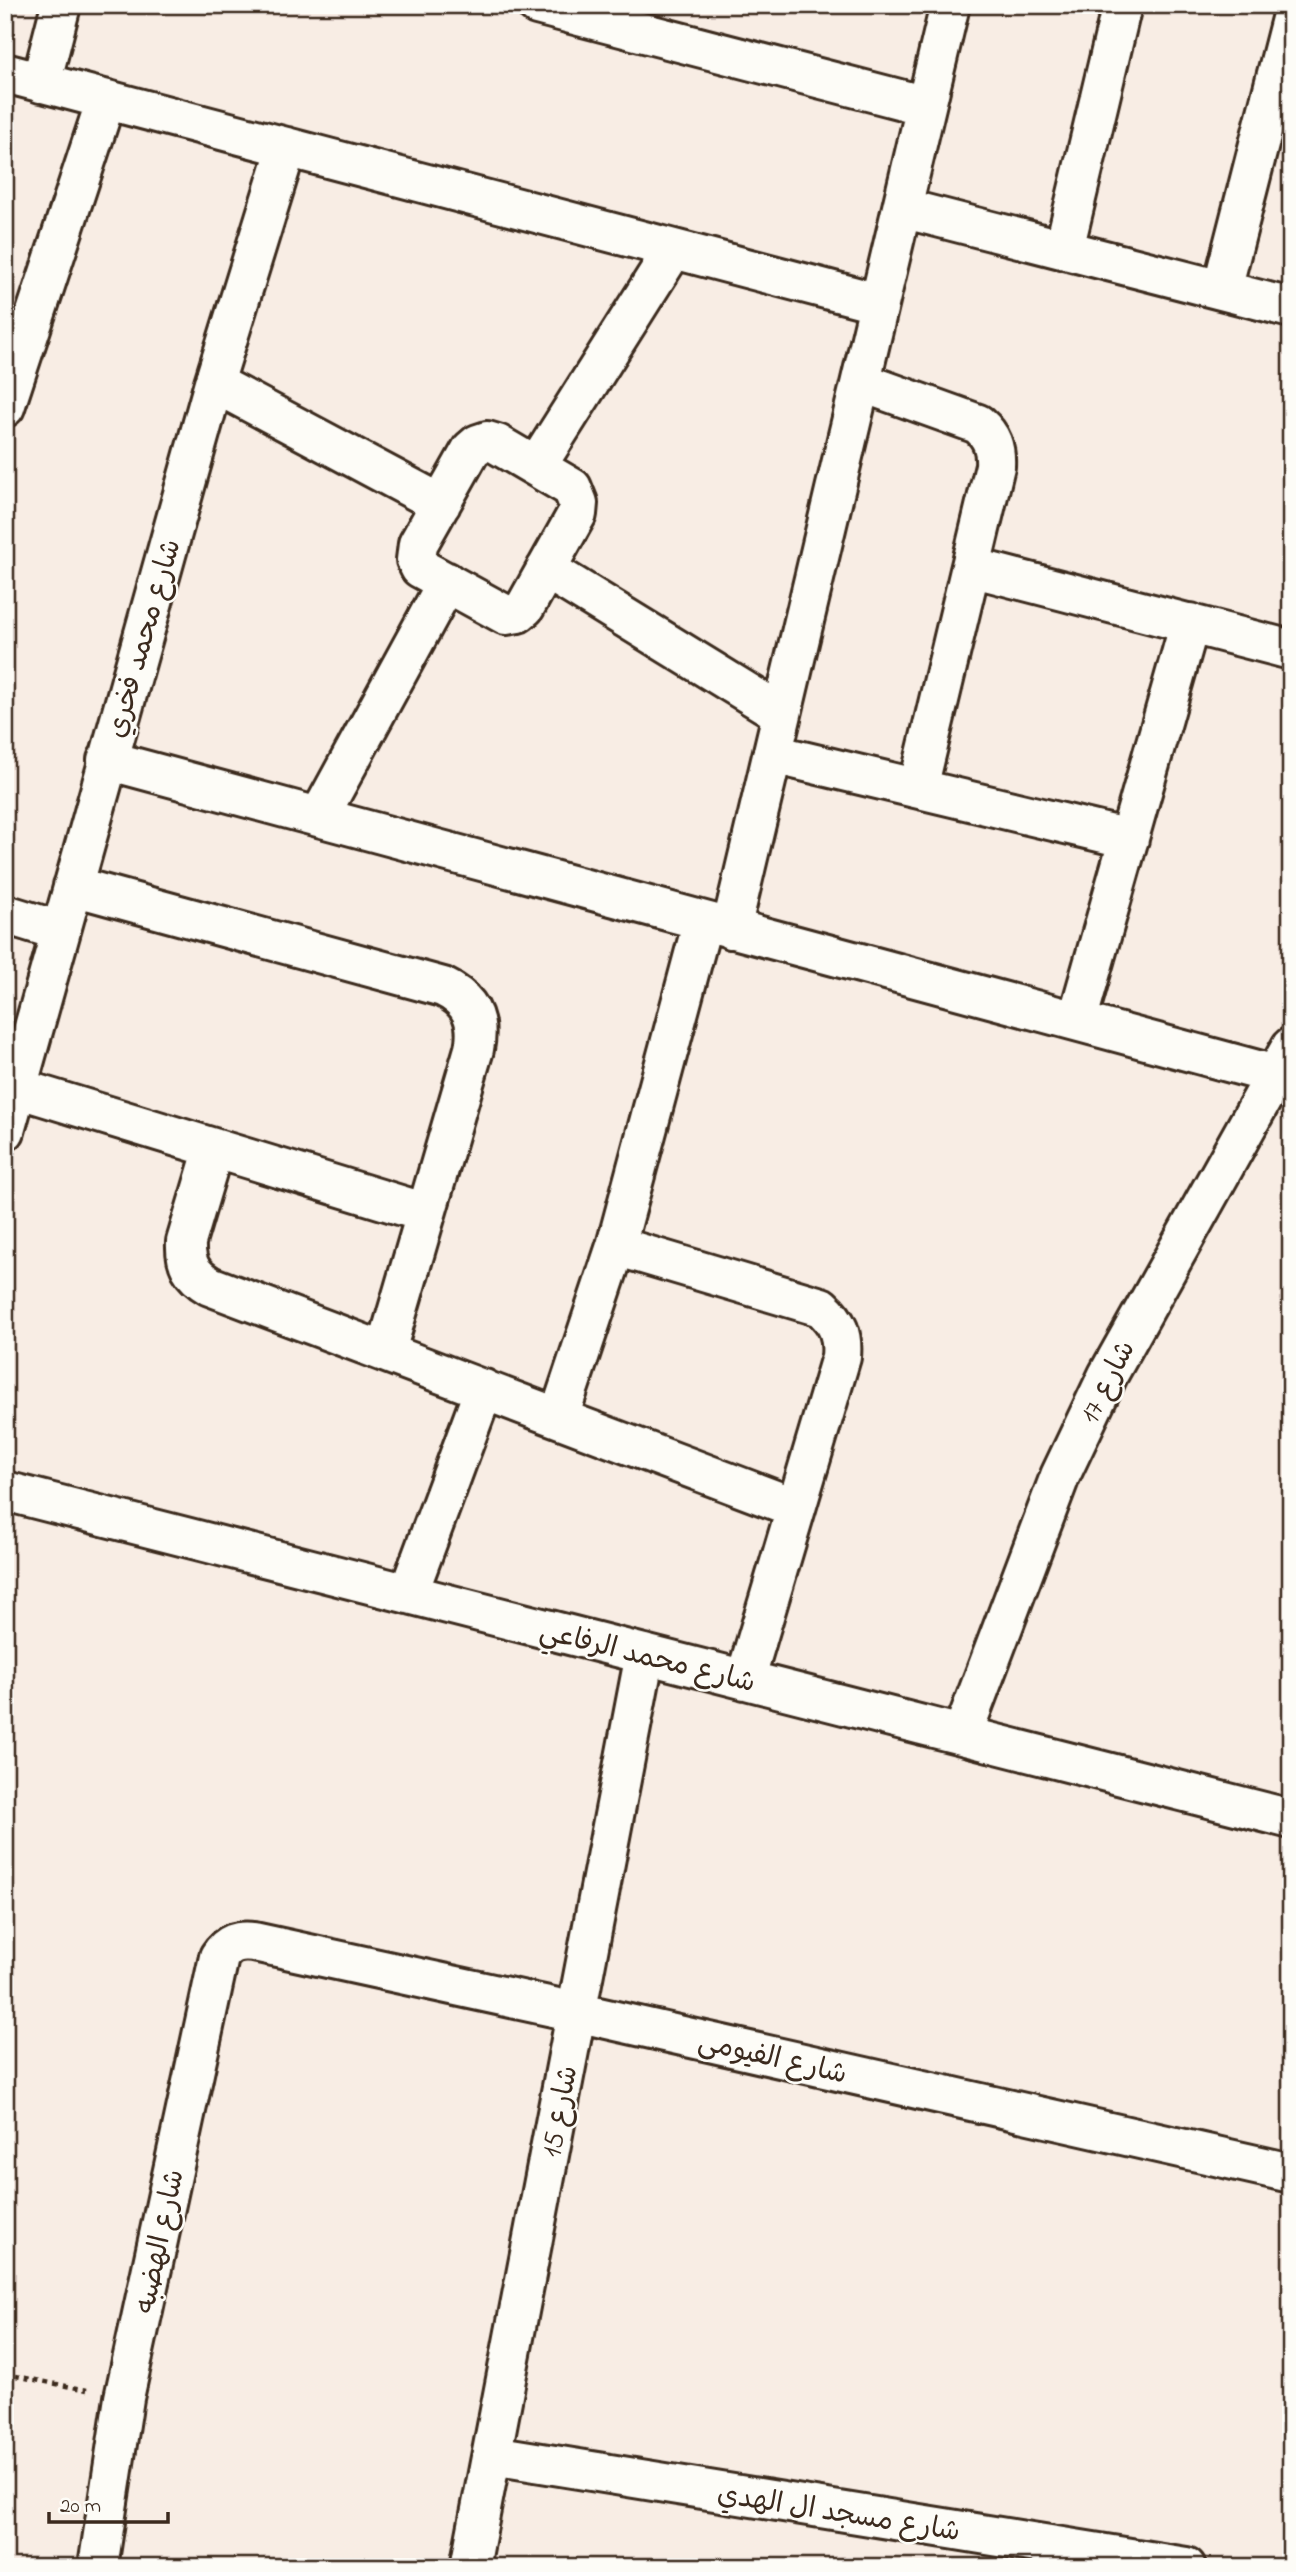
<svg xmlns="http://www.w3.org/2000/svg" width="1296" height="2572" font-family="'Indie Flower','Playpen Sans Arabic',sans-serif">
<style>
.lines{fill:none;stroke-linecap:round;stroke-linejoin:round}
.minor-casing{stroke:#3b2a1e;stroke-width:44}
.path{stroke:#3b2a1e;stroke-width:4.5;stroke-dasharray:5 5;stroke-linecap:butt}
.minor{stroke:#fdfcf7;stroke-width:38}
.labels{text-anchor:middle;stroke-width:5;stroke-linejoin:round;paint-order:stroke}
.street-label{font-size:28px;fill:#3b2a1e;stroke:#fdfcf7}
</style>
<rect width="100%" height="100%" fill="#f8ede4"/>
<filter id="ink" filterUnits="userSpaceOnUse"><feTurbulence type="fractalNoise" baseFrequency=".0143" numOctaves="2"/><feDisplacementMap in="SourceGraphic" scale="14" xChannelSelector="R" yChannelSelector="G"/><feConvolveMatrix kernelMatrix="1 2 1 2 8 2 1 2 1" color-interpolation-filters="sRGB"/></filter>
<g filter="url(#ink)">
<g class="lines">
<!-- minor casing -->
<g class="minor-casing">
<path id="minor" d="M 537,5 L 926,106
M 5,73 L 879,303
M 41,83 L 61,5
M 902,208 L 1291,308
M 1064,249 L 1122,5
M 1222,289 L 1291,19
M 861,382 L 978,424 C 992,436 996,448 995,466 L 918,788
M 214,383 L 441,504
M 5,407 L 106,100
M 487,441 L 497,444 L 572,488 L 578,503 L 577,514 L 525,607 L 518,613 L 506,615 L 420,568 L 416,560 L 418,544 L 471,450 L 478,444 Z
M 536,467 L 673,250
M 971,567 L 1291,650
M 546,569 L 782,714
M 773,754 L 1129,839
M 107,760 L 1276,1075
M 319,817 L 447,582
M 73,886 L 443,987 C 470,1000 480,1019 474,1049 L 386,1351
M 5,914 L 60,931
M 731,929 L 950,5
M 1077,1021 L 1190,623
M 17,1088 L 426,1213
M 5,1131 L 214,383 L 287,147
M 214,1148 L 186,1242 C 185,1263 191,1275 210,1286 L 796,1508
M 616,1246 L 821,1307 C 838,1322 843,1335 841,1357 L 745,1680
M 559,1417 L 616,1246 L 703,921
M 5,1491 L 1291,1819
M 408,1594 L 484,1389
M 962,1735 L 1060,1476 L 1108,1375 L 1291,1047
M 492,2455 L 1186,2567
M 98,2567 L 124,2398 L 219,1957 C 228,1943 238,1940 254,1942 L 576,2012 L 1291,2173
M 470,2567 L 645,1654"/>
</g>
<!-- path -->
<path class="path" d="M 5,2374 L 87,2390"/>
<!-- minor -->
<use href="#minor" class="minor"/>
</g>
</g>
<g class="labels">
<!-- street labels -->
<g class="street-label">
<text transform="translate(142 638) rotate(-74)" y="10">شارع محمد فخري</text>
<text transform="translate(1106 1381) rotate(-63)" y="10">شارع 17</text>
<text transform="translate(648 1655) rotate(14)" y="10">شارع محمد الرفاعي</text>
<text transform="translate(773 2056) rotate(13)" y="10">شارع الفيومى</text>
<text transform="translate(558 2111) rotate(-79)" y="10">شارع 15</text>
<text transform="translate(158 2241) rotate(-78)" y="10">شارع الهضبه</text>
<text transform="translate(839 2511) rotate(9)" y="10">شارع مسجد ال الهدي</text>
</g>
</g>
<!-- margin -->
<rect width="1296" height="2572" fill="none" stroke="#fdfcf7" stroke-width="28"/>
<rect x="14" y="14" width="1268" height="2544" fill="none" stroke="#3b2a1e" stroke-width="2.5" filter="url(#ink)"/>
<!-- scale -->
<path d="M49 2512v10h119v-10" fill="none" stroke="#3b2a1e" stroke-width="3.5"/>
<text x="60" y="2512" font-size="21" fill="#3b2a1e" stroke="#fdfcf7" stroke-width="5" paint-order="stroke">20 m</text>
</svg>
